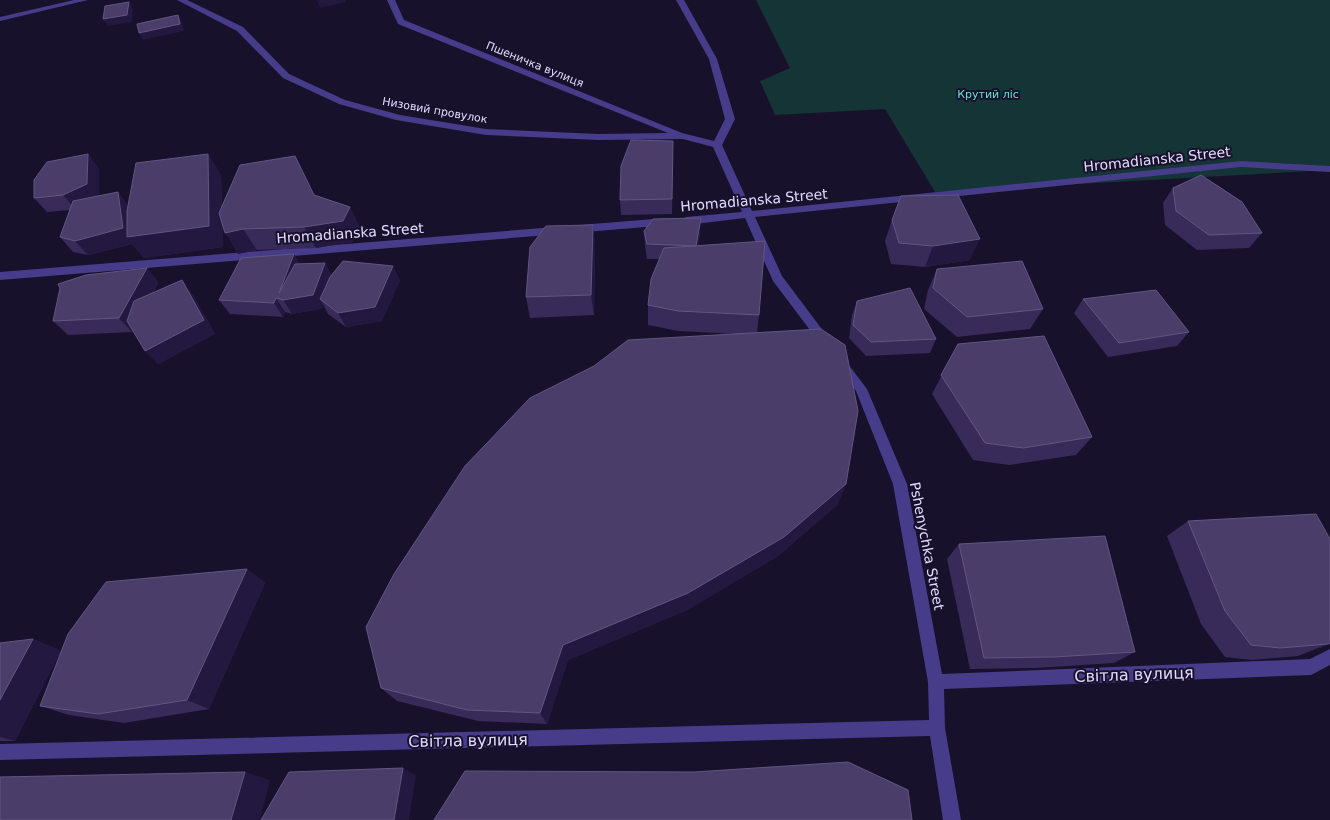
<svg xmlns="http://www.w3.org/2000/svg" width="1330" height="820" font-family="'DejaVu Sans',sans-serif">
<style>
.green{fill:#143435}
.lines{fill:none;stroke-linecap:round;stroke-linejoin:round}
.minor{fill:#463c8a;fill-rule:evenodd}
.wall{fill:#382a59}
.shaded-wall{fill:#23183f}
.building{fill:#4a3d6a;stroke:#625682}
.labels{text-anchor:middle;stroke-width:4;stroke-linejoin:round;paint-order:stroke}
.far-street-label{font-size:11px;fill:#e2dbff;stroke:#18112b}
.far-park-label{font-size:11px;fill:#64e2ce;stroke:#18112b}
.street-label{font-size:14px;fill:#e2dbff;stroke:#18112b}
.near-street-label{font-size:16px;fill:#e2dbff;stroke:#18112b}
</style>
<rect width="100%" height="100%" fill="#18112b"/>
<!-- green -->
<path class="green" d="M 756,0 L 1330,0 L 1330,170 L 935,192 L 885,109 L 775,115 L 760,81 L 790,68 Z"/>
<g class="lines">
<!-- minor -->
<path class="minor" d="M 74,0 L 88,0 L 0,21 L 0,17 Z
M 177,0 L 187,0 L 243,27 L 289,74 L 345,100 L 400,115 L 486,129 L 598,134 L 668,133 L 398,24 L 387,0 L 395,0 L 404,20 L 682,133 L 714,141 L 725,119 L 709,59 L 676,0 L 684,0 L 717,59 L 735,119 L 722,145 L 752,211 L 1241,161 L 1330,166 L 1330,172 L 1241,167 L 755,217 L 782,276 L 830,340 L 832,343 L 826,348 L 822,346 L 773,281 L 745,218 L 686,225 L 681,221 L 686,217 L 742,212 L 713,147 L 683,139 L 598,140 L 486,135 L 396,120 L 339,104 L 283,78 L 237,31 Z
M 666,218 L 670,219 L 671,222 L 670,225 L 0,280 L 0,272 Z
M 841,358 L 845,360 L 867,389 L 907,484 L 942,674 L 1310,659 L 1330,649 L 1330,665 L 1311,675 L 944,689 L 945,728 L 961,820 L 943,820 L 930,736 L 0,760 L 0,744 L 929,720 L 928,682 L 893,484 L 856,391 L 835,363 L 837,360 Z"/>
</g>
<!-- wall -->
<path class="wall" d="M 673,141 L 672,214 L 621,215 L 620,200 Z
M 88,154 L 99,169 L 99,196 L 118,192 L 128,206 L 208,154 L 221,175 L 222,207 L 314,195 L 350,207 L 360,228 L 352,242 L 316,248 L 257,250 L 238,254 L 222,225 L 223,247 L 144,258 L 132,244 L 88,255 L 73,252 L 60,237 L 70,210 L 47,212 L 34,198 Z
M 1173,188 L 1262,233 L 1249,248 L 1197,250 L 1165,225 L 1163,203 Z
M 892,220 L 970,260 L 925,267 L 891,264 L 885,241 Z
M 593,225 L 595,246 L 594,315 L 530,318 L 526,297 Z
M 644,231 L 700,232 L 698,246 L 759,315 L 757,333 L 846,484 L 837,505 L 778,556 L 687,610 L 568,660 L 547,724 L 478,721 L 397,701 L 381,688 L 736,334 L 678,331 L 648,325 L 648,305 L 660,259 L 647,259 L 645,246 Z
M 325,263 L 331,275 L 400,280 L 382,321 L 346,327 L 328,314 L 323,304 L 321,309 L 292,314 L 285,312 L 283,317 L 230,314 L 219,300 L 300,264 Z
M 147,268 L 158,282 L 153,293 L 193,295 L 215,334 L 158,364 L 133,330 L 132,332 L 68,335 L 53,321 Z
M 937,269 L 1043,309 L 1030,329 L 957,337 L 924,309 L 928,290 Z
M 1083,299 L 1189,332 L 1177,346 L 1108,357 L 1074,313 Z
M 857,301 L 936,339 L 930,353 L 866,356 L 849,338 L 852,315 Z
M 958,344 L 1092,437 L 1076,455 L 1009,465 L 973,460 L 932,394 Z
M 1188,521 L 1330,644 L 1298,656 L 1252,660 L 1225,657 L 1201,624 L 1167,536 Z
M 959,544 L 1135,652 L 1114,663 L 1036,668 L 970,669 L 947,559 Z
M 247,569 L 265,583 L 209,709 L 124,723 L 69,715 L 40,706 Z
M 33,639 L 61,651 L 15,741 L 0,741 L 0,643 Z"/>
<!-- shaded-wall -->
<path class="shaded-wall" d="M 317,0 L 346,0 L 346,2 L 320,8 Z
M 129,2 L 133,10 L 132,22 L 108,26 L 103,19 Z
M 178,15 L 182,23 L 184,31 L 143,40 L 139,33 Z
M 88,154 L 99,169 L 99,199 L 75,209 L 63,195 Z
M 208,154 L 221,175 L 223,247 L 144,258 L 132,244 L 88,255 L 75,241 L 118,192 L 129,207 Z
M 350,207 L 360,228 L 352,242 L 316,248 L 304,227 Z
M 701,218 L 700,232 L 695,261 L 695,247 Z
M 593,225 L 595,246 L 594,315 L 591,295 Z
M 243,229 L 257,250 L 238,254 L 225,233 Z
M 980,239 L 970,260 L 925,267 L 933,246 Z
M 294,254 L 303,269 L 325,263 L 332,277 L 320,299 L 323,304 L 321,309 L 292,314 L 279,293 Z
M 393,266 L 400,280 L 382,321 L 346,327 L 338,313 Z
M 147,268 L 158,282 L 132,332 L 119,318 Z
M 182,280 L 193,295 L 215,334 L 158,364 L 145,351 Z
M 276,298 L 285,312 L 283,317 L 274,303 Z
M 846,484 L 837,505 L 778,556 L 687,610 L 568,660 L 547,724 L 540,713 L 563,645 Z
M 247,569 L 265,583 L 209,709 L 187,700 Z
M 33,639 L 61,651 L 15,741 L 0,737 L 0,700 Z
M 1330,643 L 1330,644 L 1298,656 Z
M 403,768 L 416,775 L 409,820 L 394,820 Z
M 245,772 L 270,780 L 260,820 L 231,820 Z"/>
<!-- building -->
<path class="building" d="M 129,2 L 127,15 L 103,19 L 105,6 Z
M 178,15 L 180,24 L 139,33 L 137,24 Z
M 631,140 L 673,141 L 672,199 L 620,200 L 621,166 Z
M 88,154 L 87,184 L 63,195 L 34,198 L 34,180 L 47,162 Z
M 208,154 L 209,226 L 127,237 L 127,211 L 136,163 Z
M 295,156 L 314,195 L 350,207 L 343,221 L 304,227 L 243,229 L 225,233 L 219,213 L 240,165 Z
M 1201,175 L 1242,202 L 1262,233 L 1209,235 L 1176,211 L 1173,188 Z
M 118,192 L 123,228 L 75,241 L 60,237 L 73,201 Z
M 958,195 L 980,239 L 933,246 L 899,243 L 892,220 L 901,196 Z
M 701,218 L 696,246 L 647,244 L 644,231 L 653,219 Z
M 593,225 L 591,295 L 526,297 L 530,247 L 546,226 Z
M 765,241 L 759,315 L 678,311 L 648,305 L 651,279 L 664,248 Z
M 294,254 L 279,293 L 295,264 L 325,263 L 313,295 L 283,300 L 276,298 L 274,303 L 219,300 L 241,258 Z
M 343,261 L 393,266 L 375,307 L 338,313 L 320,299 L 330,277 Z
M 1022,261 L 1043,309 L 967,317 L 933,288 L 937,269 Z
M 147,268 L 119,318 L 53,321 L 60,288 L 58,284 L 86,275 Z
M 182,280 L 204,320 L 145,351 L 127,321 L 134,301 Z
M 910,288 L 936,339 L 871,342 L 853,325 L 857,301 Z
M 1156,290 L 1189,332 L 1119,343 L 1083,299 Z
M 821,329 L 845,345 L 858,411 L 846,484 L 784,537 L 688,593 L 563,645 L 540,713 L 467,710 L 381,688 L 366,627 L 394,574 L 465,466 L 530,398 L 594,366 L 628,340 Z
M 1044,336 L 1092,437 L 1023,448 L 985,443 L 941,375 L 958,344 Z
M 1316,514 L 1330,539 L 1330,643 L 1328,644 L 1280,648 L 1251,645 L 1225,611 L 1188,521 Z
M 1105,536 L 1135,652 L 1054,657 L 984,658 L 959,544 Z
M 247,569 L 187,700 L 98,714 L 40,706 L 68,634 L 106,582 Z
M 33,639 L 0,700 L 0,643 Z
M 848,762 L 908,790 L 912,820 L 434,820 L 465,771 L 694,772 Z
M 403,768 L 394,820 L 261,820 L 289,772 Z
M 245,772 L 231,820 L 0,820 L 0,777 Z"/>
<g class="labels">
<!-- far-street labels -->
<g class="far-street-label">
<text transform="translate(535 64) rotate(22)" y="4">Пшеничка вулиця</text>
<text transform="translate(435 110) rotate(10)" y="4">Низовий провулок</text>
</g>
<!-- far-park labels -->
<g class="far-park-label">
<text x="988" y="98">Крутий ліс</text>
</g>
<!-- street labels -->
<g class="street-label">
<text transform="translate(1157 159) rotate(-6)" y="5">Hromadianska Street</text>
<text transform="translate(754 200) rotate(-5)" y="5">Hromadianska Street</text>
<text transform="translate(350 233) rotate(-4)" y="5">Hromadianska Street</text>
<text transform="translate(927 546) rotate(79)" y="5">Pshenychka Street</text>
</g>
<!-- near-street labels -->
<g class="near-street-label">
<text transform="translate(1134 674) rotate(-2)" y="6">Світла вулиця</text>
<text transform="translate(468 740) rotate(-1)" y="6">Світла вулиця</text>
</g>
</g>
</svg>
